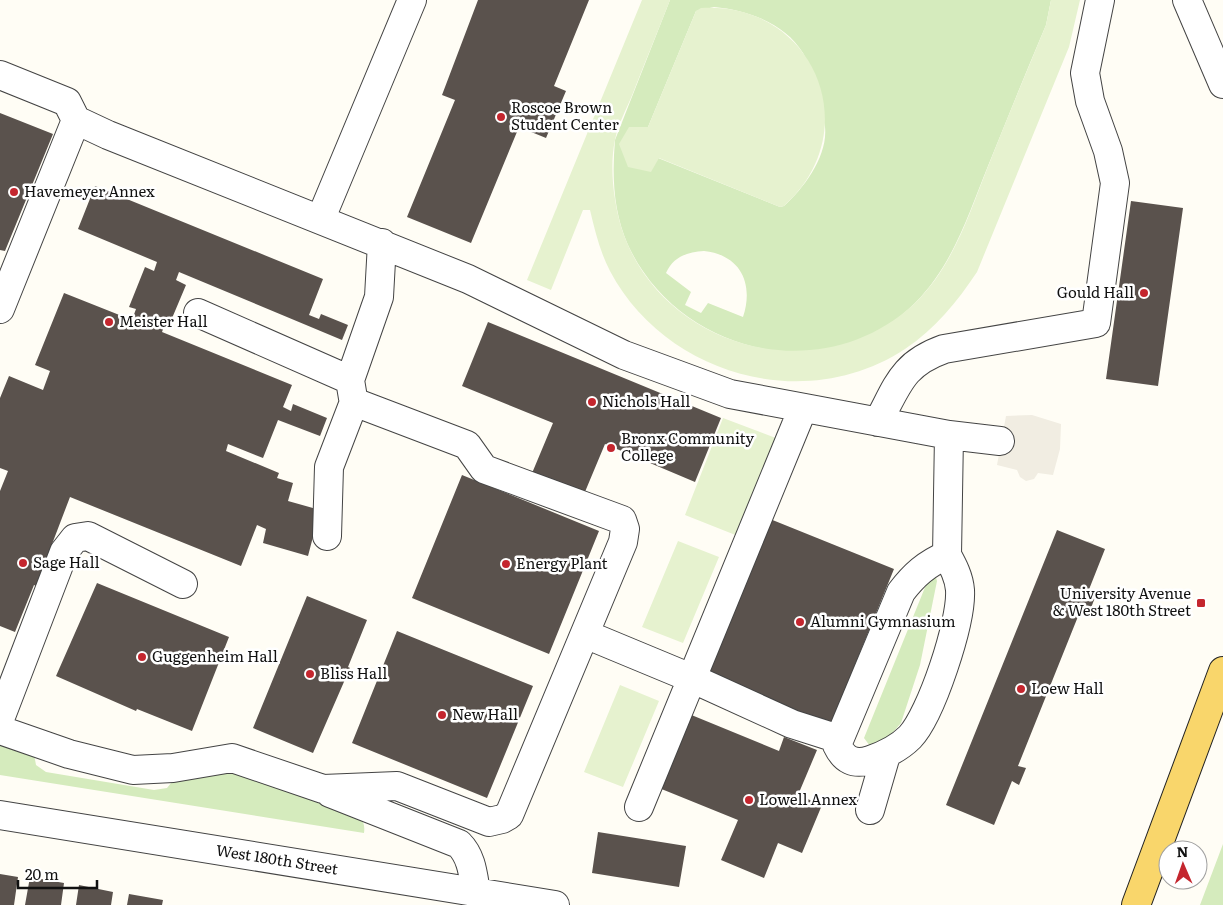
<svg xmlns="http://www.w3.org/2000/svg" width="1223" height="905" font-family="Literata,serif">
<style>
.green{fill:#d5ebbd;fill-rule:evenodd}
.pitch{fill:#e6f2cf}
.plaza{fill:#f1ede2}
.building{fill:#5a524d}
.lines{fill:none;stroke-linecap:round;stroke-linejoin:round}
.minor-casing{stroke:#444;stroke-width:30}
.major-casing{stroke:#222;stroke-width:30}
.minor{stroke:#fff;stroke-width:28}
.major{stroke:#f9d66b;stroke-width:28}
.poi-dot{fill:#c4262e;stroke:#fff;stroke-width:2}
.labels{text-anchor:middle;stroke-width:5;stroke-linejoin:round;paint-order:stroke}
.poi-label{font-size:15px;fill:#111;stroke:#fff;text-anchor:start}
.street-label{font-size:15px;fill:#111;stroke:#fff}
</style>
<rect width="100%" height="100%" fill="#fffdf5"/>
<!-- green -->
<path class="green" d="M 670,0 L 1051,0 L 1046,25 C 1026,72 1007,119 988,166 C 968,215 953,265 915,303 C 827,391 678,353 628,245 C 613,211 612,176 615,140 ZM 714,7 C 747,10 785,23 803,53 C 809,63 811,79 814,90 C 818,102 823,115 825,127 C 828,156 804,188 784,206 L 780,207 L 658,158 L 629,127 L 648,127 L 696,11 ZM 704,251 C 741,255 754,284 743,317 L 708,303 L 701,313 L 685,305 L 691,292 L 666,273 C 673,257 687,252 704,251 Z
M 935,574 L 937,581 L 920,665 L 901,723 L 888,738 L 870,746 L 864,738 L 930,575 Z
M 0,742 L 34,754 L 36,765 L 46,772 L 154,790 L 167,788 L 175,778 L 223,772 L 239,775 L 346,810 C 358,816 366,818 364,833 L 0,775 Z
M 1223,844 L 1223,905 L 1200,905 Z"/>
<!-- pitch -->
<path class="pitch" d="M 642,0 L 670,0 C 658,31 645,62 633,93 C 627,108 618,124 615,140 C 611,158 612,181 615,199 C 635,340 810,400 914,304 C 952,268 968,217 987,169 C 1006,121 1026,73 1046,25 L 1051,0 L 1080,0 L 1069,47 L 977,272 C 957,302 935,329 905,349 C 805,415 665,375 610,271 C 600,252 595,231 590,210 L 583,210 L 551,290 L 527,280 Z
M 701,8 C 814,1 868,131 784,206 L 780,207 L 659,158 L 651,172 L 628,167 L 619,144 L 629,127 L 648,127 L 696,11 Z
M 723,418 L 781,440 L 743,538 L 685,515 Z
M 678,541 L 719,557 L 683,643 L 642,627 Z
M 620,685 L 659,701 L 623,787 L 584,772 Z"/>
<!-- plaza -->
<path class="plaza" d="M 1032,415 L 1061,424 L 1060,449 L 1053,475 L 1038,473 L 1034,479 L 1026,481 L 1020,477 L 1017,470 L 997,465 L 1006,416 Z"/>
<!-- building -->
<path class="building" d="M 478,0 L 589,0 L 554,86 L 566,91 L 546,138 L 519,127 L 471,243 L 407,217 L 455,100 L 442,95 Z
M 0,113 L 53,134 L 5,251 L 0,250 Z
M 95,186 L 323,279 L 309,315 L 319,319 L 321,314 L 348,325 L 342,340 L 179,272 L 176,280 L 186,285 L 170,323 L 166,321 L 162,332 L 292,385 L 283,407 L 291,411 L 293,404 L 327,418 L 320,436 L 278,420 L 263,458 L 228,444 L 226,451 L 279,473 L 277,478 L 293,483 L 288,501 L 320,510 L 308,556 L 263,543 L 266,529 L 257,525 L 241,566 L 70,497 L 36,586 L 34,585 L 15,632 L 0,626 L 0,491 L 8,471 L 0,468 L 0,398 L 9,376 L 43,390 L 50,371 L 35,365 L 64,293 L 132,320 L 136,309 L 129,307 L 145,267 L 154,271 L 157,262 L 78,229 Z
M 1131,201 L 1183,208 L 1158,386 L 1106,379 Z
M 488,322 L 721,418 L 695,482 L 605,444 L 582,499 L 530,478 L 553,423 L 462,386 Z
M 462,475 L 599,531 L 549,654 L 412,598 Z
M 770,519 L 894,569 L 830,726 L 706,675 Z
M 1057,530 L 1105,549 L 1088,592 L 1096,595 L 1089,613 L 1081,609 L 1018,766 L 1026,768 L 1019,785 L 1012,781 L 994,825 L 946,805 Z
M 97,583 L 229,637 L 192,731 L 137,709 L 136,711 L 56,676 Z
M 307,596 L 367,620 L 348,667 L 350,668 L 313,753 L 253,728 Z
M 397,631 L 533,686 L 487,798 L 352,743 Z
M 689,714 L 779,751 L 784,737 L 817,750 L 798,795 L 822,805 L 802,853 L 778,843 L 764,878 L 721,860 L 738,820 L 659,788 Z
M 598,832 L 686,846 L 679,887 L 592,873 Z
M 0,874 L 18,877 L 14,905 L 0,905 Z
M 30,877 L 64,883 L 61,905 L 25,905 Z
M 79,885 L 113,892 L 111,905 L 76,905 Z
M 129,894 L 163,900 L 162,905 L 127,905 Z"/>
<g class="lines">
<!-- minor casing -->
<g class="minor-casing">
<path id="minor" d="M 1187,0 L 1223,84
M 0,75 L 67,102 L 76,120 L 108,135 L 468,279 L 624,355 L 730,394 L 949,435 L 947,555 C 926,564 914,575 901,592 L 837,745 C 844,760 854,765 870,760 C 885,755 899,748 910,737 C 931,715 962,622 960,590 C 959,577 953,566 947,555
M 321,218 L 412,0
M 0,309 L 76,120
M 198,313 L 350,380
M 353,398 L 350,380 L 379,297 L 382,243
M 878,422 C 898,385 902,364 944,349 L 1096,323 L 1115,183 L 1108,151 L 1090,101 L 1085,73 L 1100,0
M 949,435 L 1000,441
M 585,634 L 691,678 L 792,724 L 839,739
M 0,719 L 64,552 L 75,538 L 88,536 L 183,584
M 0,730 L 69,754 L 133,770 L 173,768 L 232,758 L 323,789 L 397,786 L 489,822 L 502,819 L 509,815 L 623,542 L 625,529 L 622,520 L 484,469 L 467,445 L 354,402 L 329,467 L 327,536
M 330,793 L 459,844 C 472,857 473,875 476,892
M 639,807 L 803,408
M 870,810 L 886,755
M 0,815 L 555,905"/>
</g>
<!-- major casing -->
<g class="major-casing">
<path id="major" d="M 1136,905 L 1223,671"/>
</g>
<!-- minor -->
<use href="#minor" class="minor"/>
<!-- major -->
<use href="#major" class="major"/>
</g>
<!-- markers -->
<g class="poi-dot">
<circle cx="501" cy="117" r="5"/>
<circle cx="14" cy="192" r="5"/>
<circle cx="1144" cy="293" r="5"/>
<circle cx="109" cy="322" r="5"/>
<circle cx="592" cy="402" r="5"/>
<circle cx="611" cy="448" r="5"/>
<circle cx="23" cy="563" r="5"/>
<circle cx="506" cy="564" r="5"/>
<rect x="1196" y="598" width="10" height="10" rx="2.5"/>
<circle cx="800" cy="622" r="5"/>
<circle cx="142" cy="657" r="5"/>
<circle cx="310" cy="674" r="5"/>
<circle cx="1021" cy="689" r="5"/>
<circle cx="442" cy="715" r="5"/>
<circle cx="749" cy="800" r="5"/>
</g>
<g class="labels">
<!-- poi labels -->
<g class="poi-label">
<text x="511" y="113">Roscoe Brown<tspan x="511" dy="17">Student Center</tspan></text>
<text x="24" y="197">Havemeyer Annex</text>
<text x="1134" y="298" text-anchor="end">Gould Hall</text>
<text x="119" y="327">Meister Hall</text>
<text x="602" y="407">Nichols Hall</text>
<text x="621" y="444">Bronx Community<tspan x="621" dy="17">College</tspan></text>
<text x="33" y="568">Sage Hall</text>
<text x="516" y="569">Energy Plant</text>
<text x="1191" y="599" text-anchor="end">University Avenue<tspan x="1191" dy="17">&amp; West 180th Street</tspan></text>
<text x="810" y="627">Alumni Gymnasium</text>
<text x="152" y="662">Guggenheim Hall</text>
<text x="320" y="679">Bliss Hall</text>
<text x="1031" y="694">Loew Hall</text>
<text x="452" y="720">New Hall</text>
<text x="759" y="805">Lowell Annex</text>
</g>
<!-- street labels -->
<g class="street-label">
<text transform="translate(277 860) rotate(9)" y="5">West 180th Street</text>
</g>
</g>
<!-- north arrow -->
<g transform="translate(1183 865) rotate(358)"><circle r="24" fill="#ffffff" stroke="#a0a0a0"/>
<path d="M0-4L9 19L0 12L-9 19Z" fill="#c4262e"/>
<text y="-8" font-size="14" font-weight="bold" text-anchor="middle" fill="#111111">N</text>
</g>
<!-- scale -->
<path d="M18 880v8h79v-8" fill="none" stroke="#111111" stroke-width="2.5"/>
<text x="25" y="880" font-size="15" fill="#111111" stroke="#ffffff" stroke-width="4" paint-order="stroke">20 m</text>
</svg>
